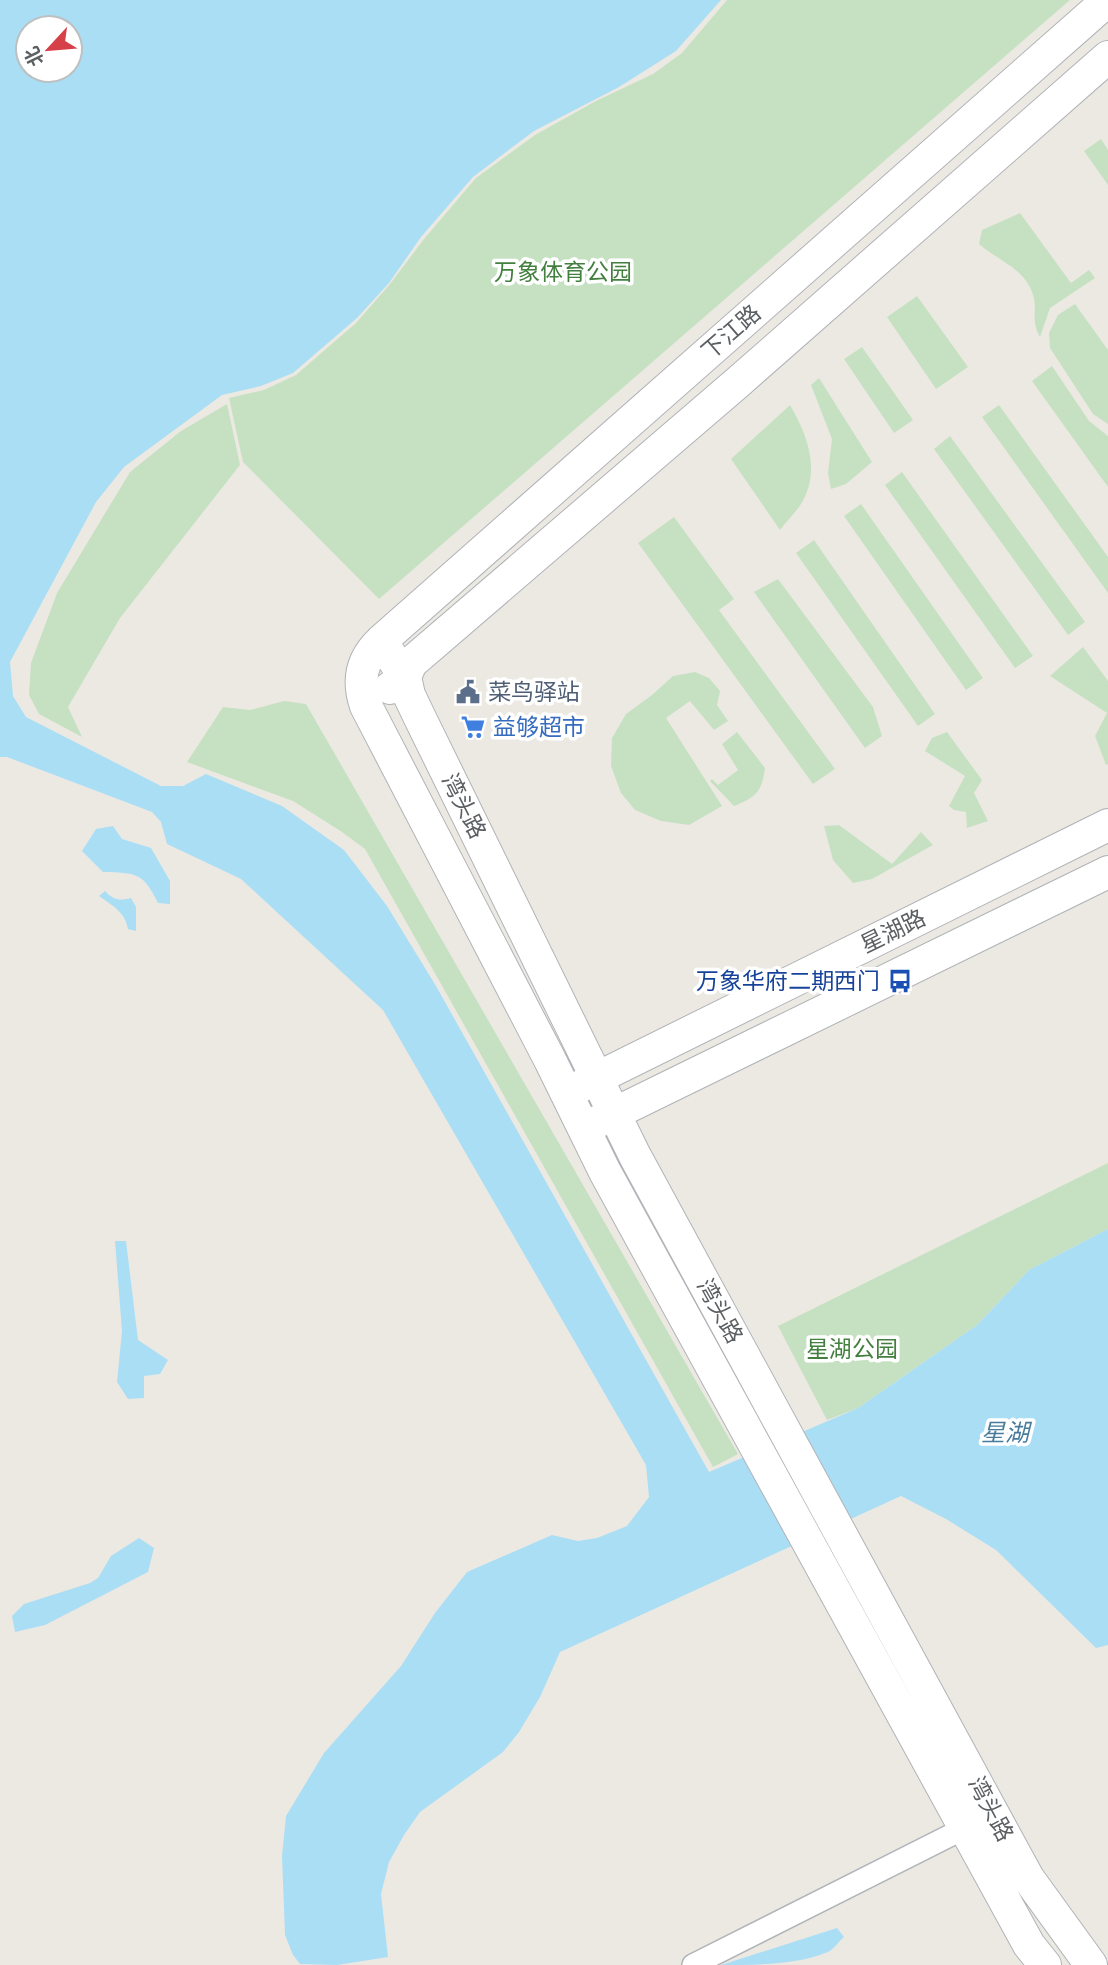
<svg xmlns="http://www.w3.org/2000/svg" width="1108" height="1965" font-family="Cabin,'Noto Sans SC',sans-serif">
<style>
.green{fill:#c6e1c2}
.water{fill:#aadef5;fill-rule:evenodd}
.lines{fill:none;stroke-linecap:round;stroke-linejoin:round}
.street-casing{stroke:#b0b4b7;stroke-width:24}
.secondary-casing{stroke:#b0b3b7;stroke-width:34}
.street{stroke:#fff;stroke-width:21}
.secondary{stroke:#fff;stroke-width:32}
.labels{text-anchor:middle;stroke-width:7;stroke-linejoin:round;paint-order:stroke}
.park-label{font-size:23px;fill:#437f3e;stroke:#fff}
.street-label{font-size:23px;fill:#5b5f62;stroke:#fff}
.service-label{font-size:23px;fill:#4e5e75;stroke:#fff;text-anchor:start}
.shop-label{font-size:23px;fill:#366cbe;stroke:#fff;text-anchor:start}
.transit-label{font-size:23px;fill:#164399;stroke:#fff;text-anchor:end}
.water-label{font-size:24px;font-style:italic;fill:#477c9c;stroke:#fff}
</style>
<rect width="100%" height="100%" fill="#ece9e3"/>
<!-- green -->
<path class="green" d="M 727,0 L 1070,0 L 379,599 L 243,462 L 229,398 L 264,390 L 296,375 L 356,323 L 390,284 L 424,239 L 476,178 L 535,135 L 596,101 L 653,74 L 682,53 Z
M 1101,139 L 1108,150 L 1108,185 L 1084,151 Z
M 1020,213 L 1071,283 L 1089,270 L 1095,278 L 1050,308 L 1040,337 C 1030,319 1038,311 1033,295 C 1025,268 998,261 979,244 L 982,230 Z
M 917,296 L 968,367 L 936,389 L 887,317 Z
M 1075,304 L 1108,350 L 1108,424 L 1093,414 L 1050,348 L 1049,333 L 1058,315 Z
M 862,347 L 913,420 L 894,433 L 844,359 Z
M 1052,366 L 1089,421 L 1108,436 L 1108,487 L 1032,381 Z
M 819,378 L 872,462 L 846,484 L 831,489 L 828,473 L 832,439 L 811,385 Z
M 227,404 L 240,465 L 120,618 L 68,707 L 82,737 L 39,714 L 29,695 L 31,663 L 57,593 L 130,472 L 181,431 Z
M 790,405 C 808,436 821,471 801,504 C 795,513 786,522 780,530 L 731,459 Z
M 999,405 L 1108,557 L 1108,593 L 982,417 Z
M 950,436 L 1085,622 L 1068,635 L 934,449 Z
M 902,472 L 1033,656 L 1015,668 L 885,485 Z
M 861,504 L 983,678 L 966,690 L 844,516 Z
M 674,517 L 734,599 L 719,610 L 835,769 L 813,784 L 638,543 Z
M 814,540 L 935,714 L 918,726 L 796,553 Z
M 778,579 L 873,707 L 882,736 L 865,748 L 754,592 Z
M 1083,647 L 1108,681 L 1108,764 L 1106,765 L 1095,736 L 1107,713 L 1050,676 Z
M 695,672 L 709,678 L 720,691 L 717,705 L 728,721 L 714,730 L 690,701 L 666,718 L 722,806 L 689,825 L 661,821 L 635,810 L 621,793 L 611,766 L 612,738 L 626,714 L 652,695 L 673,676 Z
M 284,701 L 306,704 L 738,1454 L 713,1467 L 365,849 L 342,832 L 293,801 L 187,762 L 223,707 L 250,710 Z
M 737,732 L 765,768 C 762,792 756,797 734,806 L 710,781 L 712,779 L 718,785 L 738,770 L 722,744 Z
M 947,732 L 982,780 L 974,793 L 988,821 L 967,828 L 966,812 L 954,810 L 949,806 L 965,776 L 925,751 L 932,738 Z
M 839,825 L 892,864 L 921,832 L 933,845 L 872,879 L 853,883 L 833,860 L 824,826 Z
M 1108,1163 L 1108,1229 L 1029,1270 L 977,1325 L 858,1408 L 827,1420 L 778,1326 Z"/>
<!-- water -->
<path class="water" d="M 0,0 L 721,0 L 676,51 L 619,87 L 534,131 L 473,177 L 421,237 L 389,283 L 357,318 L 293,373 L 261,386 L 222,395 L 124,467 L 96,502 L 10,662 L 13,696 L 26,717 L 161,786 L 183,786 L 206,774 L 282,806 L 344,850 L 387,906 L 436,986 L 709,1472 L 858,1408 L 977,1325 L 1029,1270 L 1108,1229 L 1108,1645 L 1096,1648 L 996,1550 L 946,1519 L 901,1496 L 560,1652 L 540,1697 L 519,1732 L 503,1752 L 420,1812 L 404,1835 L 389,1862 L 381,1894 L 388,1957 L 337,1965 L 300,1964 L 293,1955 L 285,1935 L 282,1856 L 286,1816 L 324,1753 L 401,1666 L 435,1613 L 467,1572 L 552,1535 L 578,1541 L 597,1538 L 627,1526 L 649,1497 L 646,1465 L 383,1010 L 241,879 L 167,844 L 161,822 L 152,812 L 7,757 L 0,757 ZM 28,28 L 70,28 L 70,70 L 28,70 Z
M 113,826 L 122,839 L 151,848 L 170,881 L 170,904 L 158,903 C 143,872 136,873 103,872 L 82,851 L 96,829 Z
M 105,891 C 113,900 120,901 131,898 L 136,907 L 136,931 L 128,929 C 125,912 113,906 99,896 Z
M 115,1241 L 126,1241 L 138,1340 L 168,1360 L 160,1374 L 144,1376 L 144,1398 L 128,1399 L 117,1382 L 122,1331 Z
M 139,1538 L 154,1548 L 148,1572 L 45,1625 L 15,1632 L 12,1616 L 24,1604 L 90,1583 L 98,1578 L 111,1556 Z
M 837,1928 L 844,1937 C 839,1941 834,1949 828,1952 C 796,1965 756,1965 721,1965 Z"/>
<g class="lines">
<!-- street casing -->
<g class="street-casing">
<path id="street" d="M 693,1965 L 965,1828"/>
</g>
<!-- secondary casing -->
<g class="secondary-casing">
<path id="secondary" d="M 381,641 L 405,677 L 409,695 L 419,716 L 635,1156 L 1028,1878 L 1091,1965
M 390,688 L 405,677 L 411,663 L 737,383 L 1108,57
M 579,1087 L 1108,825
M 597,1122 L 1108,872
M 1045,1965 L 1029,1945 L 605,1172 L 550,1060 L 366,706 C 357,680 361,660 381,641 L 1108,0"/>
</g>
<!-- street -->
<use href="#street" class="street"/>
<!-- secondary -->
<use href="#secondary" class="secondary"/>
</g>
<!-- icons -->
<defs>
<g id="civic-bare" transform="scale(1.89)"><path d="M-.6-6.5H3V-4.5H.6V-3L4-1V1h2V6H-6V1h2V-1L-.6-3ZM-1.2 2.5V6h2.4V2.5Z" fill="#5c6f8a" stroke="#fff" stroke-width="2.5" paint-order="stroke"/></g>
<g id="supermarket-bare" transform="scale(1.89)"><path d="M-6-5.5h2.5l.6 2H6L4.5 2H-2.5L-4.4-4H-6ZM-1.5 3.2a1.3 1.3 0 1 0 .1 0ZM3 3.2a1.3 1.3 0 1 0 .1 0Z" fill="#3f7fe0" stroke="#fff" stroke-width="2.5" paint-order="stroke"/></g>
<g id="bus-bare" transform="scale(1.89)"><path d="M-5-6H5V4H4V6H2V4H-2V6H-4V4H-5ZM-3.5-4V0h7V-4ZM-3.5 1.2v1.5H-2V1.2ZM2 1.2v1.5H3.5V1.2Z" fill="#1a4fb4" stroke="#fff" stroke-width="2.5" paint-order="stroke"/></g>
</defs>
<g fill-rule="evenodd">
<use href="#civic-bare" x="468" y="692"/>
<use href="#supermarket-bare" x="473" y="727"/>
<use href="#bus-bare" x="900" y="981"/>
</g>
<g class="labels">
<!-- park labels -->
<g class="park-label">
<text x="563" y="280">万象体育公园</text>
<text x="852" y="1357">星湖公园</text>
</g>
<!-- street labels -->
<g class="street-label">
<text transform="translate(731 332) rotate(-41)" y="8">下江路</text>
<text transform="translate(464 806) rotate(63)" y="8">湾头路</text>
<text transform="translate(893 931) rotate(-26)" y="8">星湖路</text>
<text transform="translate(720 1311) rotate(61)" y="8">湾头路</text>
<text transform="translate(991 1809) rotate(62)" y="8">湾头路</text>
</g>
<!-- service labels -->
<g class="service-label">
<text x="488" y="700">菜鸟驿站</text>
</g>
<!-- shop labels -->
<g class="shop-label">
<text x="493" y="735">益够超市</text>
</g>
<!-- transit labels -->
<g class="transit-label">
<text x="880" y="989">万象华府二期西门</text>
</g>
<!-- water labels -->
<g class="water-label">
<text x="1005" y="1441">星湖</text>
</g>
</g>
<!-- north arrow -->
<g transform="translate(49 49) rotate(244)"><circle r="33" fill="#ffffff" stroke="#bdbfc0" stroke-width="2"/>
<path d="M0-5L12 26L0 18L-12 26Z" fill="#d64048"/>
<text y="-10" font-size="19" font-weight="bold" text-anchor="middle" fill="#5b5f62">北</text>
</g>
</svg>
